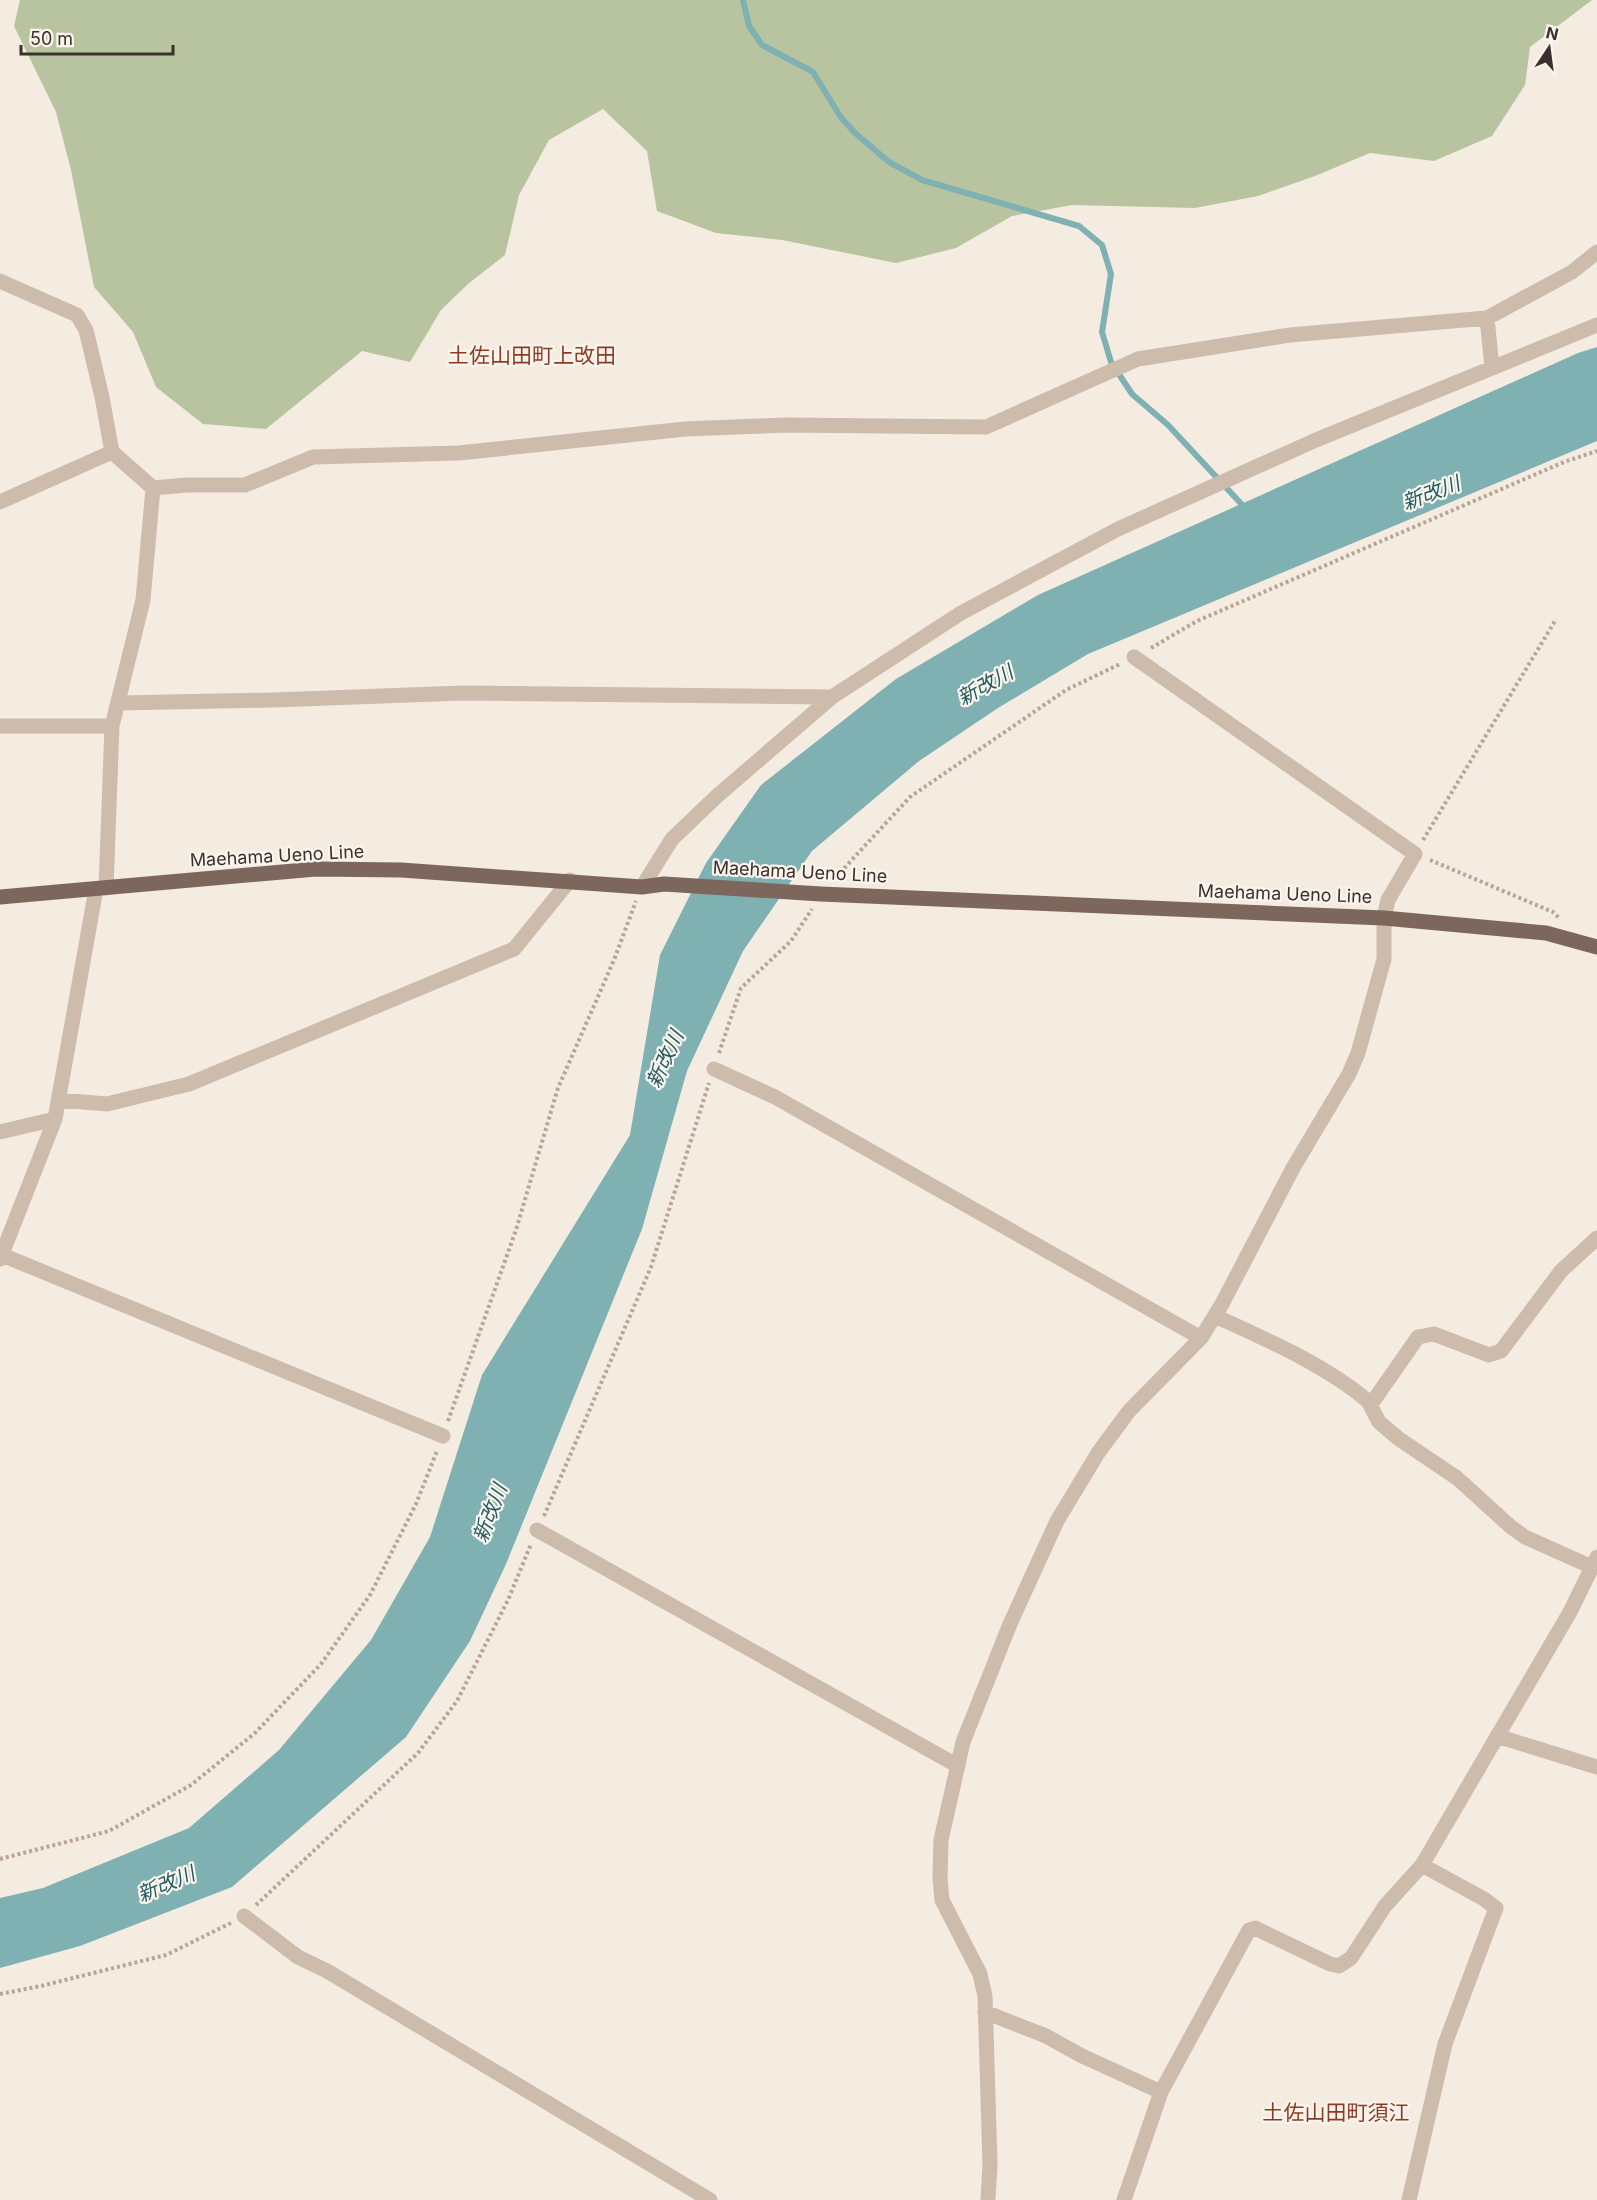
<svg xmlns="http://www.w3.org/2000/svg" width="1597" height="2200" font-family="Inter,'Noto Sans JP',sans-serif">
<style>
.green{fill:#b8c4a0}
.water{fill:#7fb0b2}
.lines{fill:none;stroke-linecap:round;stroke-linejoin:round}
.stream{stroke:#7fb0b2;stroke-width:6}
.path{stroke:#b9a596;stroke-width:4;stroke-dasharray:3 3;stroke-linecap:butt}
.minor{stroke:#cdbbac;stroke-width:15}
.major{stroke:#7d675c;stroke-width:15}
.labels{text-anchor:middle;stroke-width:4.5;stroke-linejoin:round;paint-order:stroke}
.street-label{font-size:18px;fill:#3b302b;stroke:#fbf5ee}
.water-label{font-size:20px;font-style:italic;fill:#1f5a5e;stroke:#fbf5ee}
.quarter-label{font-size:21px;fill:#8c3b22;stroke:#fbf5ee}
</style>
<rect width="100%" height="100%" fill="#f4ebe1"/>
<!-- green -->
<path class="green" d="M 20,0 L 1592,0 L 1530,47 L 1525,85 L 1492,136 L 1434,161 L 1370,153 L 1315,176 L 1258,196 L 1195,208 L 1072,205 L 1012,216 L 956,248 L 896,263 L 782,240 L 716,233 L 657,211 L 647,151 L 603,109 L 549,140 L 519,195 L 505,255 L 468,284 L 441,310 L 410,362 L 362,351 L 266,429 L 203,424 L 156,387 L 133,332 L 94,287 L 71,170 L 56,112 L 14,26 Z"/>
<!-- water -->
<path class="water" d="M 1597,347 L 1597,441 L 1088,654 L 998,708 L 919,761 L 812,851 L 743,951 L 687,1071 L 642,1229 L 506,1564 L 470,1641 L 406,1737 L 232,1887 L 80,1946 L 0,1968 L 0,1898 L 43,1888 L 189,1828 L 279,1750 L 371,1640 L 430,1537 L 482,1375 L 630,1135 L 660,955 L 706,863 L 761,785 L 896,679 L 1038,595 L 1578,353 Z"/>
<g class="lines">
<!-- stream -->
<path class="stream" d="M 743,0 L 749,26 L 762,45 L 813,72 L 840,116 L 855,133 L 889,162 L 922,180 L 1079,226 L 1102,245 L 1111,274 L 1102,332 L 1111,362 L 1132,394 L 1168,425 L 1247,510"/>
<!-- path -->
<path class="path" d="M 1151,648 L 1197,621 L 1564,462 L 1597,451
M 1423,840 L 1555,621
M 1430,860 L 1553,912 L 1559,918
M 836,877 L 910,797 L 1066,690 L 1120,664
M 719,1053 L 741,988 L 791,941 L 812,909
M 448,1421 L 516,1230 L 558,1088 L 614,960 L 636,901
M 544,1516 L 651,1267 L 709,1083
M 0,1859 L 109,1831 L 191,1785 L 255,1733 L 321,1664 L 370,1595 L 416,1504 L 437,1451
M 256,1905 L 418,1753 L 457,1701 L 508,1600 L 531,1544
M 0,1994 L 41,1986 L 166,1955 L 231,1923"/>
<!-- minor -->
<path class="minor" d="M 0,281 L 77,315 L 86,330 L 102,397 L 112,452
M 1492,368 L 1597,325
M 0,502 L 112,452 L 153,488 L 186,485 L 245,485 L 313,457 L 459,453 L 685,429 L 786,425 L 986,427 L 1138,359 L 1290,335 L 1487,318 L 1572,272 L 1597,252
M 118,703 L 274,700 L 463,693 L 832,697
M 0,726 L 112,726
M 642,887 L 672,839 L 717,796 L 832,697 L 961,613 L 1118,529 L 1316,440 L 1492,368 L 1487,318
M 106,888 L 112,726 L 143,600 L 153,488
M 714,1069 L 775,1097 L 1201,1338
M 59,1100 L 107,1104 L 189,1084 L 514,949 L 570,880
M 0,1132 L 55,1119
M 2,1255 L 443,1436
M 0,1259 L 55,1119 L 96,889
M 1215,1316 C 1267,1340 1324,1364 1368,1401 L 1374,1400 L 1418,1337 L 1434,1334 L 1489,1355 L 1501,1351 L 1561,1271 L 1597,1238
M 1368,1401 L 1379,1422 L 1399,1439 L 1457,1478 L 1511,1527 L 1525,1537 L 1592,1567
M 537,1530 L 958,1766
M 1497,1736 L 1597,1767
M 244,1916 L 298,1957 L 327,1971 L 710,2200
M 985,2012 L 1046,2036 L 1080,2055 L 1161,2092 L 1124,2200
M 1161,2092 L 1249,1930 L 1255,1928 L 1330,1964 L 1339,1966 L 1351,1958 L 1385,1906 L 1422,1865
M 988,2200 L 990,2165 L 985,1996 L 980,1974 L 942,1900 L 940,1878 L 941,1840 L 963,1742 L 1010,1624 L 1057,1521 L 1098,1453 L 1129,1411 L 1201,1338 L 1222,1304 L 1293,1168 L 1349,1074 L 1358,1053 L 1384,959 L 1384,918 L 1388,900 L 1415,854 L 1134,657
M 1409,2200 L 1445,2044 L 1496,1908 L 1484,1899 L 1422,1865 L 1570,1612 L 1597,1557"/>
<!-- major -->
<path class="major" d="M 0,897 L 316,869 L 401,870 L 642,887 L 664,884 L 821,894 L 1384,918 L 1546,933 L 1597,947"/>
</g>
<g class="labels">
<!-- street labels -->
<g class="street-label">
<text transform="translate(277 856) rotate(-3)" y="6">Maehama Ueno Line</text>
<text transform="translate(800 872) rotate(3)" y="6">Maehama Ueno Line</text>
<text transform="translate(1285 894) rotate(2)" y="6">Maehama Ueno Line</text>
</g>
<!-- water labels -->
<g class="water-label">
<text transform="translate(1431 493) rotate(-21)" y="7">新改川</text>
<text transform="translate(985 685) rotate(-29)" y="7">新改川</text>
<text transform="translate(665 1059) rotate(-65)" y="7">新改川</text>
<text transform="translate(490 1513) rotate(-69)" y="7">新改川</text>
<text transform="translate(166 1884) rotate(-23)" y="7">新改川</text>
</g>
<!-- quarter labels -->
<g class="quarter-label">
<text x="532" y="363">土佐山田町上改田</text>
<text x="1336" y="2120">土佐山田町須江</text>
</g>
</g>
<!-- north arrow -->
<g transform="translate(1549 48) rotate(13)" stroke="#fbf5ee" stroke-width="4.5" paint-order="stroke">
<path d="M0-4.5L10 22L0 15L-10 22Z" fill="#3b302b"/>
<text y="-9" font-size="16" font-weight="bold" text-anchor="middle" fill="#3b302b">N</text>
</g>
<!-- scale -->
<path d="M21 45v9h152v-9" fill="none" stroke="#3b302b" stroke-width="3"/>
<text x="30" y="45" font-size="18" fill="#3b302b" stroke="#fbf5ee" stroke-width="4.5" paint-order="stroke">50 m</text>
</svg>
